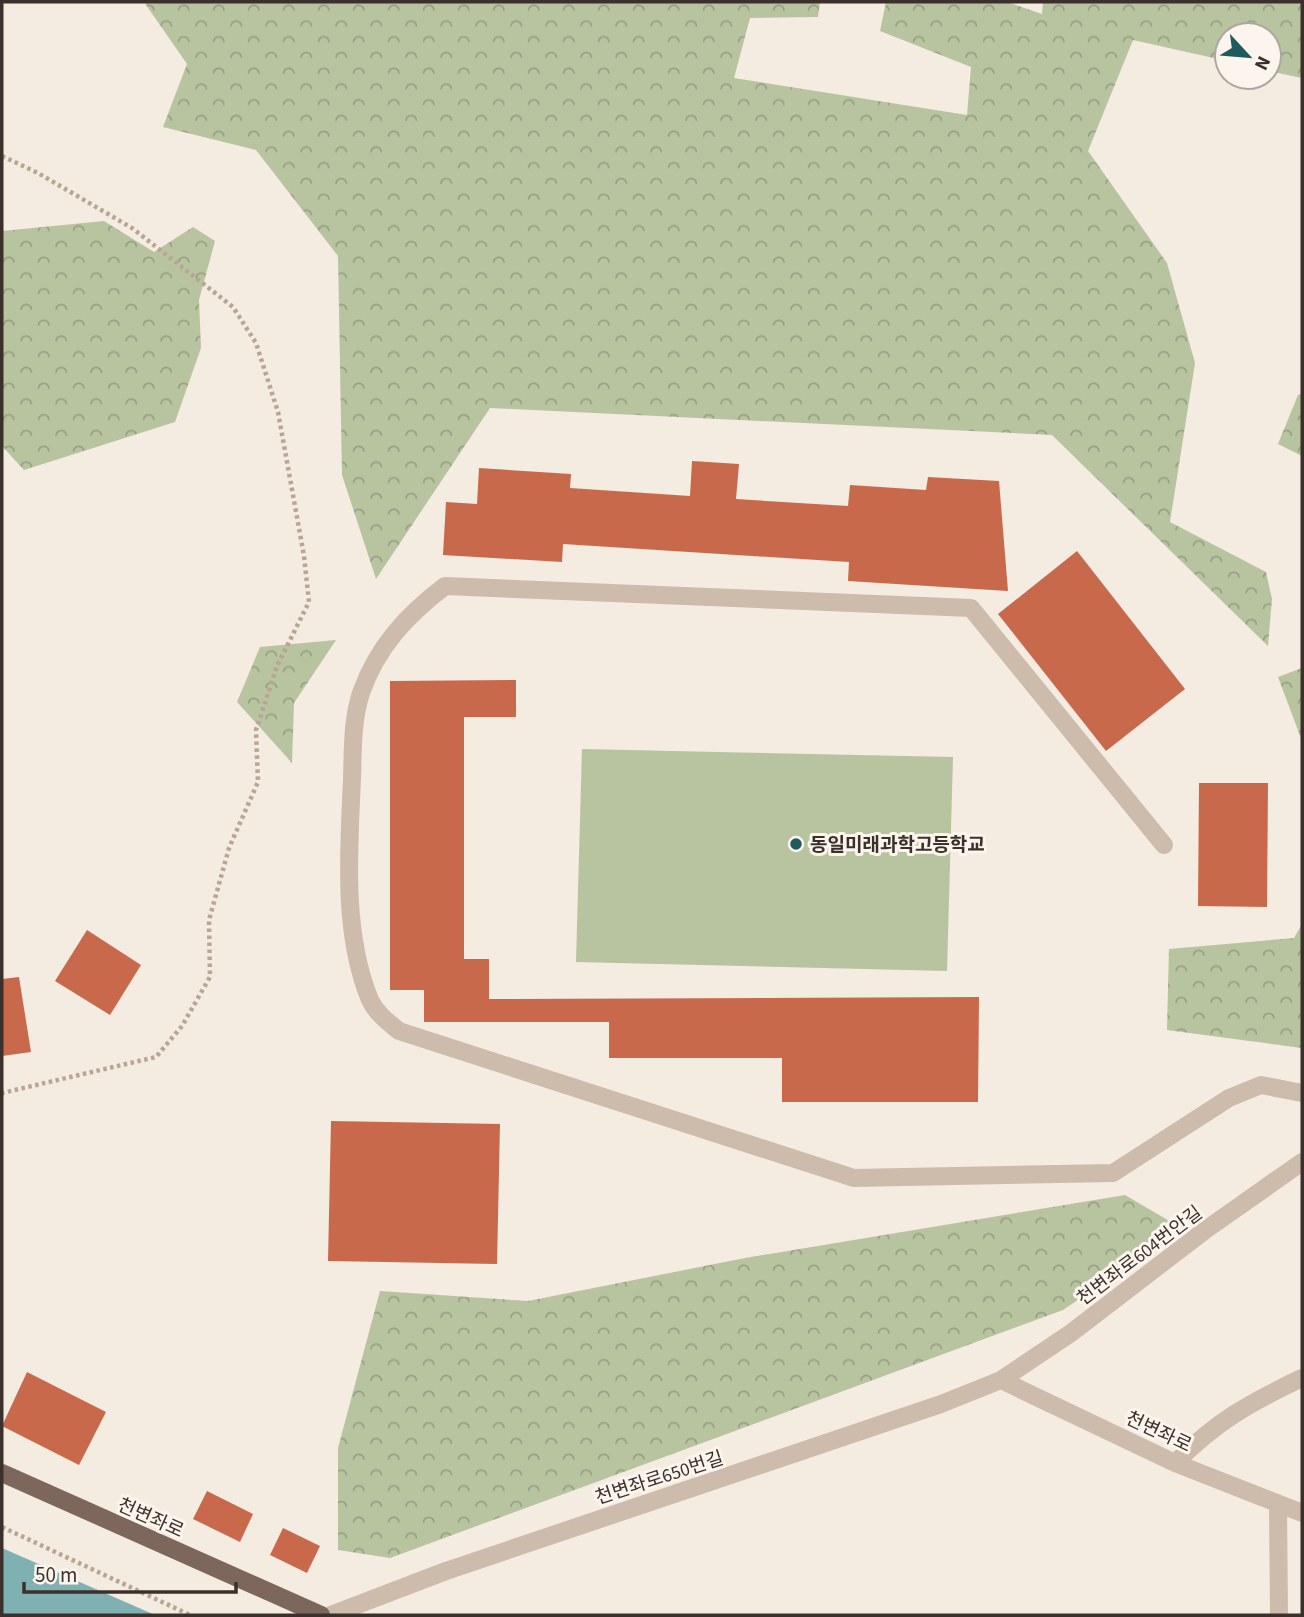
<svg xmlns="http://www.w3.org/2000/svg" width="1304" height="1617" font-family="'Source Sans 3','Noto Sans KR',sans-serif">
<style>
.forest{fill:url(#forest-crowns)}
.park{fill:#b8c4a0}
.water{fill:#7fb0b2}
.building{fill:#c8694b}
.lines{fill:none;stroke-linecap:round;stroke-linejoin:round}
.path{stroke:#b9a596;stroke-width:4.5;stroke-dasharray:3.5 3.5;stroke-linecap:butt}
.minor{stroke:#cdbbac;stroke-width:18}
.major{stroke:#7d675c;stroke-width:18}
.poi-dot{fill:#1f5a5e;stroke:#fbf5ee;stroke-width:2.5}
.labels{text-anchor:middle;stroke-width:6;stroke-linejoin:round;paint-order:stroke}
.poi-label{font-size:19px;font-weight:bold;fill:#3b302b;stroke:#fbf5ee;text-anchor:start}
.street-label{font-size:19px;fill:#3b302b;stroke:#fbf5ee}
</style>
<defs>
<pattern id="forest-crowns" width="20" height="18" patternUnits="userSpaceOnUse" patternTransform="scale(1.75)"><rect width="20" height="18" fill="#b8c4a0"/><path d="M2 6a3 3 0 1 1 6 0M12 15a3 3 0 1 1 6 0" fill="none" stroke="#97a083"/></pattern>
</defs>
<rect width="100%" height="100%" fill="#f4ebe1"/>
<!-- forest -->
<path class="forest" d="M 144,2 L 820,2 L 818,17 L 750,18 L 734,78 L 967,115 L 971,67 L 880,31 L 886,2 L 1007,2 L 1042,14 L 1043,2 L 1302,2 L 1302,78 L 1269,71 L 1269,35 L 1227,35 L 1227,61 L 1133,40 L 1088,151 L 1167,263 L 1195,363 L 1170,522 L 1266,572 L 1272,599 L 1268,646 L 1052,435 L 490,408 L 376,579 L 342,475 L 338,256 L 256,150 L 163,127 L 187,64 Z
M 104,221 L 154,252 L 193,227 L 215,241 L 199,300 L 201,348 L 175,422 L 24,470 L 2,446 L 2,231 Z
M 1302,394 L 1302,456 L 1278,444 L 1298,395 Z
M 336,640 L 294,703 L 292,763 L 237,702 L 260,647 Z
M 1302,668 L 1302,741 L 1278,677 Z
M 1302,924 L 1302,1048 L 1167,1030 L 1169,949 L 1294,938 Z
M 1125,1195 L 1183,1229 L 1063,1310 L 390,1558 L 338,1550 L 338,1448 L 380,1291 L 528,1301 L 745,1258 Z"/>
<!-- park -->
<path class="park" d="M 582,749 L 953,757 L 947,971 L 576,962 Z"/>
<!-- water -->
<path class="water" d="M 2,1548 L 155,1615 L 2,1615 Z"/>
<!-- building -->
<path class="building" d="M 692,461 L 739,464 L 736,499 L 848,506 L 850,485 L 926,490 L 928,477 L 999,481 L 1008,591 L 848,581 L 849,562 L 563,544 L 562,562 L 443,555 L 446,502 L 477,504 L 479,468 L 571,474 L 570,488 L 690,496 Z
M 1077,551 L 1185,689 L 1106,751 L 998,614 Z
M 516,680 L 516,717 L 464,717 L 464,959 L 489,959 L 489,999 L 979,997 L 978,1102 L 782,1102 L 782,1058 L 609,1058 L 609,1022 L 424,1022 L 424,990 L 390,990 L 390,681 Z
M 1199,783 L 1268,783 L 1267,907 L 1198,906 Z
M 87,930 L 141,965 L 110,1015 L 55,981 Z
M 19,977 L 31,1052 L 2,1056 L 2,979 Z
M 331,1121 L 500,1124 L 497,1264 L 328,1261 Z
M 27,1372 L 106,1412 L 79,1465 L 2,1426 Z
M 207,1491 L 253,1514 L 240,1542 L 193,1519 Z
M 283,1528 L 320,1546 L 307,1573 L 270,1555 Z"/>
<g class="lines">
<!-- path -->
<path class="path" d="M 2,156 L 38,173 L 132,228 L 233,307 L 256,343 L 278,412 L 304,556 L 309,602 L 277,666 L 256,730 L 258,782 L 229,848 L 209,920 L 210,977 L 182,1026 L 156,1057 L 2,1093
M 2,1527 L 190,1615"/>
<!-- minor -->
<path class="minor" d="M 1164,845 L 971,608 L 445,586 C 407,615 377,647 361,693 C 352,720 353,750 352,778 C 349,850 342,932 370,1000 C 376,1013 388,1022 399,1031 L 854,1178 L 1113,1173 L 1229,1098 L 1261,1085 L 1302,1093
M 1001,1380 L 1175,1463 L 1302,1513
M 1175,1463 C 1217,1421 1249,1403 1302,1378
M 1278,1504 L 1279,1615
M 331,1615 L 446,1571 L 941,1404 L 1001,1380 L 1071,1333 L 1204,1231 L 1302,1162"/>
<!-- major -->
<path class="major" d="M 2,1473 L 321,1615"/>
</g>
<!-- markers -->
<circle class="poi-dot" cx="796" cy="844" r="7"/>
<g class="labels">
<!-- poi labels -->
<g class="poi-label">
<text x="810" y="851">동일미래과학고등학교</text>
</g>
<!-- street labels -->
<g class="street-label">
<text transform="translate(1139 1255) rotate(-37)" y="7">천변좌로604번안길</text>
<text transform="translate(1159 1431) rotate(25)" y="7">천변좌로</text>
<text transform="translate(659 1477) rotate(-18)" y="7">천변좌로650번길</text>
<text transform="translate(151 1517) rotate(24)" y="7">천변좌로</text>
</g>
</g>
<!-- border -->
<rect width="1304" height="1617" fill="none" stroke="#3b302b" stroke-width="7"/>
<!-- north arrow -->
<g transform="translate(1248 56) rotate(116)"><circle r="33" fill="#fbf5ee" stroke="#aea6a0" stroke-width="2"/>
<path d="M0-5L12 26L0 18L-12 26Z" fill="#1f5a5e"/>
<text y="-10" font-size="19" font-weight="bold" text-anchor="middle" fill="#3b302b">N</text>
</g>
<!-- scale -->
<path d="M24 1582v10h212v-10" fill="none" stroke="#3b302b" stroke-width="3.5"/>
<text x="35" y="1582" font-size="21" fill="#3b302b" stroke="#fbf5ee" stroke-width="5" paint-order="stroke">50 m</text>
</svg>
